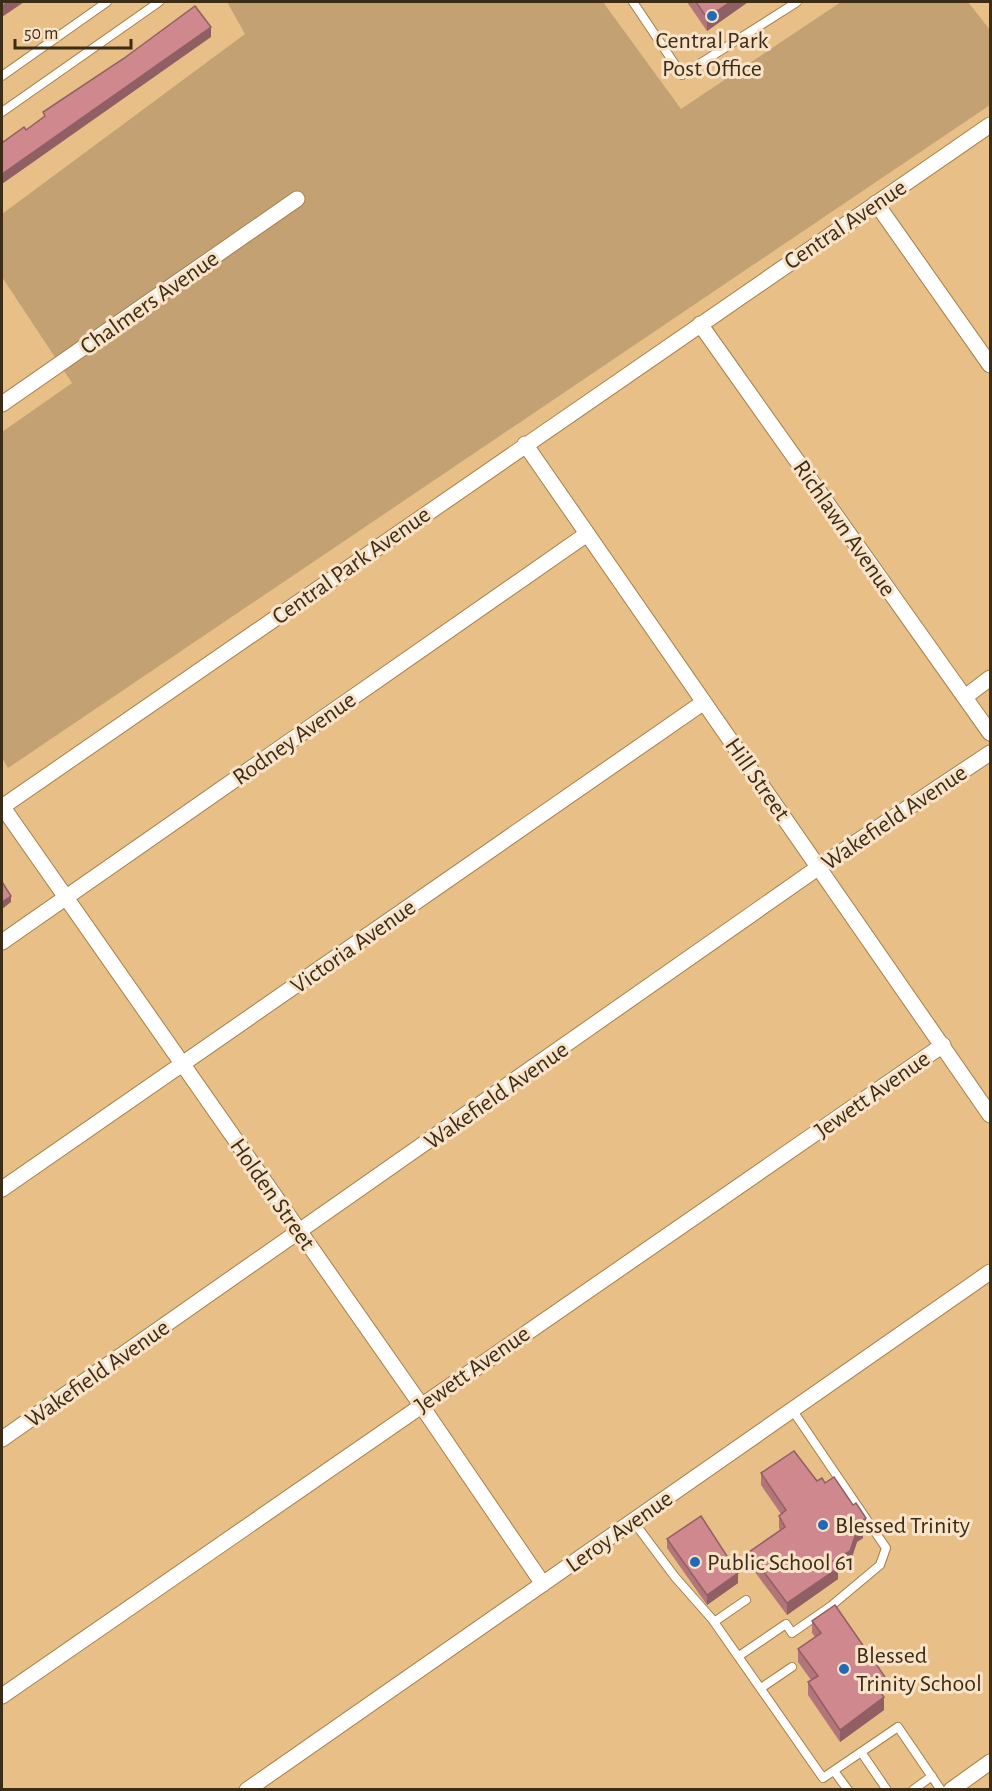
<svg xmlns="http://www.w3.org/2000/svg" width="992" height="1791" font-family="'Alegreya Sans',sans-serif">
<style>
.green{fill:#c4a172}
.lines{fill:none;stroke-linecap:round;stroke-linejoin:round}
.lane-casing{stroke:#a67f48;stroke-width:10}
.street-casing{stroke:#a67f48;stroke-width:17}
.lane{stroke:#fff;stroke-width:8}
.street{stroke:#fff;stroke-width:15}
.wall{fill:#b1757a}
.shaded-wall{fill:#905f63}
.building{fill:#ce888e;stroke:#905f63;stroke-width:1.5}
.poi-dot{fill:#2169b9;stroke:#f9e3c8;stroke-width:2}
.labels{text-anchor:middle;stroke-width:6;stroke-linejoin:round;paint-order:stroke}
.poi-label{font-size:24px;fill:#3d2c15;stroke:#f9e3c8;text-anchor:start}
.street-label{font-size:24px;fill:#3d2c15;stroke:#f9e3c8}
</style>
<rect width="100%" height="100%" fill="#e8bf87"/>
<!-- green -->
<path class="green" d="M 227,2 L 603,2 L 681,109 L 841,2 L 968,2 L 990,30 L 990,105 L 8,768 L 2,758 L 2,432 L 72,383 L 2,277 L 2,214 L 245,34 Z"/>
<g class="lines">
<!-- lane casing -->
<g class="lane-casing">
<path id="lane" d="M 633,2 L 682,75 L 797,2
M 2,76 L 107,2
M 2,112 L 159,2
M 633,1521 L 675,1577 L 712,1619 L 823,1778 L 898,1727 L 941,1790
M 714,1622 L 746,1600
M 739,1656 L 786,1624 L 792,1633 L 831,1606 L 880,1565 L 886,1548 L 793,1411
M 761,1688 L 792,1667
M 861,1752 L 887,1790
M 834,1771 L 848,1790
M 913,1790 L 932,1776"/>
</g>
<!-- street casing -->
<g class="street-casing">
<path id="street" d="M 876,203 L 990,365
M 700,324 L 990,733
M 2,404 L 297,199
M 525,444 L 990,1115
M 965,697 L 990,678
M 2,806 L 421,1405 L 543,1584
M 2,807 L 990,125
M 2,942 L 587,534
M 2,1189 L 704,702
M 2,1439 L 819,867 L 990,753
M 2,1696 L 943,1045
M 247,1790 L 990,1272
M 951,1790 L 990,1762"/>
</g>
<!-- lane -->
<use href="#lane" class="lane"/>
<!-- street -->
<use href="#street" class="street"/>
</g>
<!-- wall -->
<path class="wall" d="M 687,2 L 748,2 L 707,31 Z
M 761,1473 L 825,1483 L 866,1530 L 863,1532 L 863,1538 L 857,1542 L 850,1563 L 838,1570 L 838,1579 L 787,1615 L 749,1564 L 749,1552 L 780,1530 L 779,1528 L 779,1516 L 781,1514 L 761,1485 Z
M 667,1539 L 738,1583 L 707,1605 L 667,1548 Z
M 812,1621 L 885,1690 L 881,1693 L 884,1710 L 840,1742 L 808,1695 L 808,1682 L 811,1680 L 798,1662 L 798,1649 L 815,1637 L 812,1633 Z"/>
<!-- shaded-wall -->
<path class="shaded-wall" d="M 8,2 L 24,2 L 2,17 L 2,6 Z
M 730,2 L 748,2 L 707,31 L 707,18 Z
M 211,27 L 211,37 L 2,184 L 2,174 Z
M 11,896 L 11,902 L 2,909 L 2,902 Z
M 866,1518 L 866,1530 L 863,1532 L 863,1538 L 857,1542 L 850,1563 L 838,1570 L 838,1579 L 787,1615 L 787,1603 L 833,1561 L 860,1522 Z
M 738,1573 L 738,1583 L 707,1605 L 707,1595 Z
M 885,1677 L 885,1690 L 875,1698 L 875,1685 Z
M 884,1697 L 884,1710 L 840,1742 L 840,1730 Z"/>
<!-- building -->
<path class="building" d="M 2,2 L 8,2 L 2,6 Z
M 696,2 L 730,2 L 707,18 Z
M 195,6 L 211,27 L 2,174 L 2,143 L 24,127 L 26,130 L 45,116 L 43,112 L 123,59 Z
M 2,882 L 11,896 L 2,902 Z
M 794,1451 L 817,1481 L 822,1478 L 825,1483 L 834,1477 L 853,1505 L 856,1503 L 866,1518 L 860,1522 L 863,1527 L 857,1530 L 850,1551 L 833,1561 L 838,1568 L 787,1603 L 749,1552 L 785,1527 L 779,1516 L 786,1510 L 761,1473 Z
M 701,1516 L 738,1573 L 707,1595 L 667,1539 Z
M 835,1605 L 885,1677 L 875,1685 L 884,1697 L 840,1730 L 808,1682 L 818,1676 L 798,1649 L 821,1633 L 812,1621 Z"/>
<!-- markers -->
<g class="poi-dot">
<circle cx="712" cy="16" r="6"/>
<circle cx="823" cy="1525" r="6"/>
<circle cx="695" cy="1562" r="6"/>
<circle cx="844" cy="1669" r="6"/>
</g>
<g class="labels">
<!-- poi labels -->
<g class="poi-label">
<text x="712" y="48" text-anchor="middle">Central Park<tspan x="712" dy="28">Post Office</tspan></text>
<text x="835" y="1533">Blessed Trinity</text>
<text x="707" y="1570">Public School 61</text>
<text x="856" y="1663">Blessed<tspan x="856" dy="28">Trinity School</tspan></text>
</g>
<!-- street labels -->
<g class="street-label">
<text transform="translate(845 224) rotate(-34)" y="8">Central Avenue</text>
<text transform="translate(149 302) rotate(-35)" y="8">Chalmers Avenue</text>
<text transform="translate(845 528) rotate(55)" y="8">Richlawn Avenue</text>
<text transform="translate(351 565) rotate(-35)" y="8">Central Park Avenue</text>
<text transform="translate(294 738) rotate(-35)" y="8">Rodney Avenue</text>
<text transform="translate(758 779) rotate(55)" y="8">Hill Street</text>
<text transform="translate(894 817) rotate(-34)" y="8">Wakefield Avenue</text>
<text transform="translate(353 946) rotate(-35)" y="8">Victoria Avenue</text>
<text transform="translate(872 1094) rotate(-35)" y="8">Jewett Avenue</text>
<text transform="translate(496 1095) rotate(-35)" y="8">Wakefield Avenue</text>
<text transform="translate(273 1194) rotate(55)" y="8">Holden Street</text>
<text transform="translate(472 1369) rotate(-35)" y="8">Jewett Avenue</text>
<text transform="translate(97 1373) rotate(-35)" y="8">Wakefield Avenue</text>
<text transform="translate(619 1531) rotate(-35)" y="8">Leroy Avenue</text>
</g>
</g>
<!-- border -->
<rect width="992" height="1791" fill="none" stroke="#3d2c15" stroke-width="6"/>
<!-- scale -->
<path d="M15 39v9h116v-9" fill="none" stroke="#3d2c15" stroke-width="3"/>
<text x="24" y="39" font-size="18" fill="#3d2c15" stroke="#f9e3c8" stroke-width="4.5" paint-order="stroke">50 m</text>
</svg>
